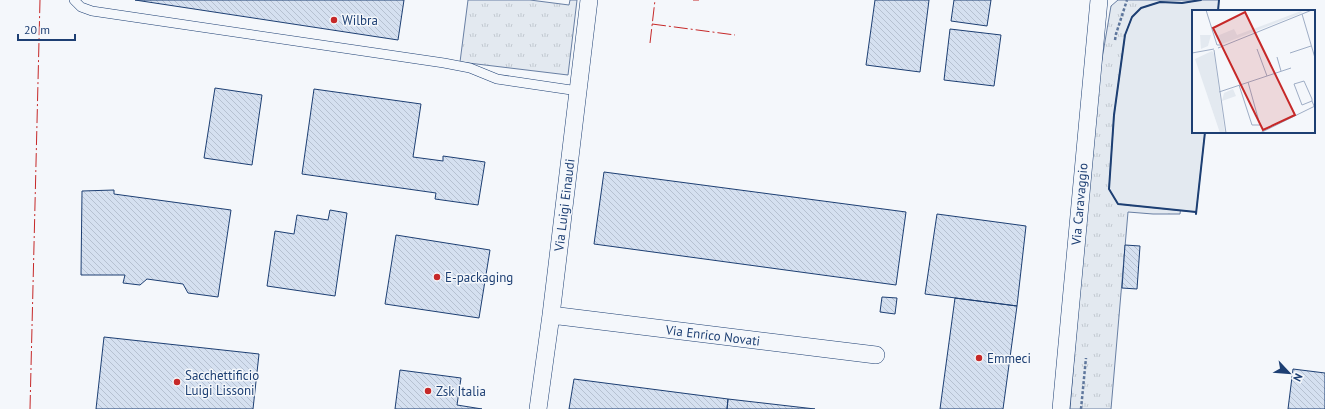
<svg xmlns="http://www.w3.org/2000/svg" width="1325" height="409" font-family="'PT Sans',sans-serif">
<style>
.grass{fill:url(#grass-tufts);stroke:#687fa3}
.garden{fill:#e3e9f0;stroke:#687fa3}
.building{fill:url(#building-back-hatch);stroke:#1d3f73}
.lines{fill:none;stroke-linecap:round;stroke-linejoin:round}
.lane-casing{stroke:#1d3f73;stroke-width:10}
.street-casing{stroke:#1d3f73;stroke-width:18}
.path{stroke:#5e769c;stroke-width:2.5;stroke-dasharray:3 2;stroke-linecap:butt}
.lane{stroke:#f4f7fb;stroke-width:9}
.street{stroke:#f4f7fb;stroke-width:17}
.wall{stroke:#1d3f73;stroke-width:2}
.power{stroke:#c62828;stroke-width:1;stroke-dasharray:14 3 2 3;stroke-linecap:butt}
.poi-dot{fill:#c62828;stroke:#f4f7fb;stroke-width:1.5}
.labels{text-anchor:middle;stroke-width:3;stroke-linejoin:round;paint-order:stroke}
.poi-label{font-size:13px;fill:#1d3f73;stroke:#f4f7fb;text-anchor:start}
.street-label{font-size:13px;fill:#1d3f73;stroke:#f4f7fb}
.inset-road{fill:none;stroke:#9eadc5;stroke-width:1}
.view{fill:#c62828;fill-opacity:0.15;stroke:#c62828;stroke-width:2}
.inset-edge{fill:none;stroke:#1d3f73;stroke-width:2}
</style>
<defs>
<pattern id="grass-tufts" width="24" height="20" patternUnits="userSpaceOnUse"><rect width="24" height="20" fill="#e3e9f0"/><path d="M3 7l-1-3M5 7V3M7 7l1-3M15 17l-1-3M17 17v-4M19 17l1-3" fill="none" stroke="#c2c9d1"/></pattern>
<pattern id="building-back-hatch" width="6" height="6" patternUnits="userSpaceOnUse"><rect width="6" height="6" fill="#d5e0f0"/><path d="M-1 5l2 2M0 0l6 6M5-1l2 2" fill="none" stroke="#b6c1d1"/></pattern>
</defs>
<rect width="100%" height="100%" fill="#f4f7fb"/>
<!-- grass -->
<path class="grass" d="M 468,0 L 530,0 L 569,5 L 570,0 L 577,0 L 568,75 L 460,62 Z
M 1118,0 L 1205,0 L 1193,11 L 1193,105 L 1180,214 L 1153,214 L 1128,212 L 1111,409 L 1070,409 L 1093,112 L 1111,6 Z"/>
<!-- garden -->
<path class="garden" d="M 1201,0 L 1219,0 L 1218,11 L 1193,11 L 1193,132 L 1205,132 L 1196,214 L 1195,212 L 1118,204 L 1109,189 L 1114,115 L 1125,35 L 1132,17 L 1141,8 L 1160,2 L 1182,3 Z"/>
<!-- building -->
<path class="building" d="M 135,0 L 404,0 L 398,40 Z
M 875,0 L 929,0 L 920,72 L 866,65 Z
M 954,0 L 991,0 L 987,26 L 951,21 Z
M 950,29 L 1001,35 L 994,86 L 944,80 Z
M 215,88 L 262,95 L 252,165 L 204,158 Z
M 314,89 L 421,104 L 413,157 L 443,161 L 443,156 L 485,162 L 478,205 L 435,199 L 436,193 L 302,174 Z
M 604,172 L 906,212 L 896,285 L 594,244 Z
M 114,190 L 114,194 L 231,210 L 218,297 L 188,293 L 183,284 L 147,279 L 140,285 L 123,283 L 125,275 L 81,275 L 82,191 Z
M 330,210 L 347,213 L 335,296 L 267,286 L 275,231 L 294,234 L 297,215 L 328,220 Z
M 937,214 L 1026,226 L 1017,306 L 925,294 Z
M 396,235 L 490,250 L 479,318 L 385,304 Z
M 1125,245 L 1140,246 L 1137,289 L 1122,288 Z
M 882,297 L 897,298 L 895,314 L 880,312 Z
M 955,298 L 1017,306 L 1003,409 L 940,409 Z
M 104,337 L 259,354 L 253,409 L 96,409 Z
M 1293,369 L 1325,373 L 1325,409 L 1288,409 Z
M 400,370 L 461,378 L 457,405 L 482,409 L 395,409 Z
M 574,379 L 728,399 L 727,409 L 569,409 Z
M 728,399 L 815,409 L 727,409 Z"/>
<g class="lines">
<!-- lane casing -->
<g class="lane-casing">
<path id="lane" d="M 74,0 L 81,7 L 92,11 L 444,63 L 470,68 L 497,79 L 578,91"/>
</g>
<!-- street casing -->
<g class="street-casing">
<path id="street" d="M 551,315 L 876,355
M 538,409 L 551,315 L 589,0
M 1061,409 L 1099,0"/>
</g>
<!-- path -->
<path class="path" d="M 1115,40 L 1116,34 L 1127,0
M 1081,409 L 1086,358"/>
<!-- lane -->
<use href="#lane" class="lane"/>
<!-- street -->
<use href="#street" class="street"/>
<!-- wall -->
<path class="wall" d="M 1201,0 L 1182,3 L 1160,2 L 1141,8 L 1132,17 L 1125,35 L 1114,115 L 1109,189 L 1118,204 L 1196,212 L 1196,214 L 1205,132
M 1218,11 L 1219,0"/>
<!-- power -->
<path class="power" d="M 693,0 L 699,0
M 652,24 L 735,35
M 650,43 L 655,0
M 30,409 L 40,0"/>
</g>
<!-- markers -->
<g class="poi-dot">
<circle cx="334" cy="20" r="4"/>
<circle cx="437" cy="277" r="4"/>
<circle cx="979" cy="358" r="4"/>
<circle cx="177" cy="382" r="4"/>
<circle cx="428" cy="391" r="4"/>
</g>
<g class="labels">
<!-- poi labels -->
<g class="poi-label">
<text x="342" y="25">Wilbra</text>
<text x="445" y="282">E-packaging</text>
<text x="987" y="363">Emmeci</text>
<text x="185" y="380">Sacchettificio<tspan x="185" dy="15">Luigi Lissoni</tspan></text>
<text x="436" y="396">Zsk Italia</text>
</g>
<!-- street labels -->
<g class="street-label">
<text transform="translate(1079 204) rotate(-85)" y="5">Via Caravaggio</text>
<text transform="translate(564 205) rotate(-83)" y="5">Via Luigi Einaudi</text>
<text transform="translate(713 335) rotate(7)" y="5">Via Enrico Novati</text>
</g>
</g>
<!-- overview -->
<g transform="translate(1192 10)">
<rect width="123" height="123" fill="#f4f7fb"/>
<path d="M 109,1 L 110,3 L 38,31 L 30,34 L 24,27 L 43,21 L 45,25 ZM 41,79 L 44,86 L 30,91 L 32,83 Z" fill="#e3e9f0"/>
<path d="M 8,25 L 19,25 L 16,36 L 9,39 ZM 20,41 L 22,44 L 33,123 L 28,123 L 3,49 Z" fill="#e3e9f0"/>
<path d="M 42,19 L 45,26 L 38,30 L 30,32 L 25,26 Z" fill="#e3e9f0"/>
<path class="inset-road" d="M 14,0 L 25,35 L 28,35M 110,4 L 123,48M 26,38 L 120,0M 65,39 L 75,66M 22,40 L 34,123M 0,43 L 22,39M 98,43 L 119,36M 85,47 L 89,61M 47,75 L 60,115 L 68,115 L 56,72M 27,82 L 99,58M 120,91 L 110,95 L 102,74 L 112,71 L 120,89 L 120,91 L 122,96M 68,123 L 123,96"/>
<path class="view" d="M 53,2 L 103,105 L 71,120 L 21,18 Z"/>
<rect width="123" height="123" class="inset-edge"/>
</g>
<!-- north arrow -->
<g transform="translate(1289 373) rotate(116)" stroke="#f4f7fb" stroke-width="3" paint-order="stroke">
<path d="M0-3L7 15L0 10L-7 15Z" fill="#1d3f73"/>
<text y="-6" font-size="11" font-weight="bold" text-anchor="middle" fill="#1d3f73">N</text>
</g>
<!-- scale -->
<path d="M18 34v6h57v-6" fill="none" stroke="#1d3f73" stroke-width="2"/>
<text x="24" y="34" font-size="12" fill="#1d3f73" stroke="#f4f7fb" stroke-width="3" paint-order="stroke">20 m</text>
</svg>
